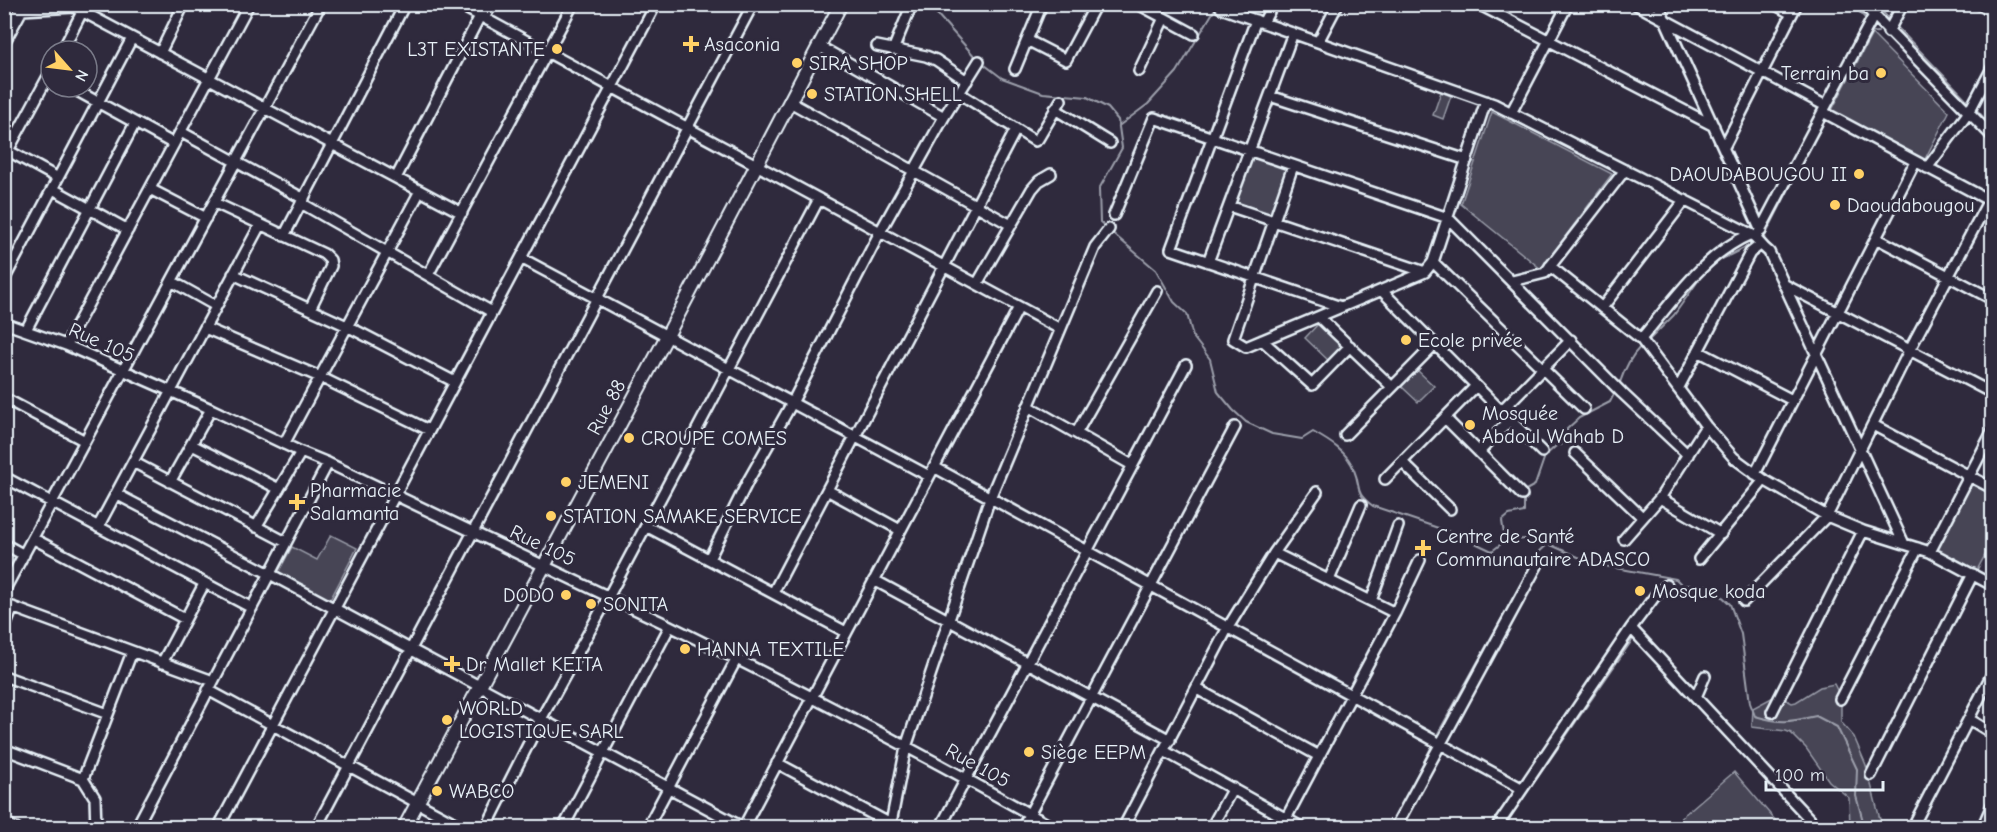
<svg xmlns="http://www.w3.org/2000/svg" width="1997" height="832" font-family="'Comic Neue',sans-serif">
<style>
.green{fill:#464455;stroke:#979aa6;stroke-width:1.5}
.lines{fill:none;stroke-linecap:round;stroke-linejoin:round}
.stream{stroke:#9c9fab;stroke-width:2}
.minor-casing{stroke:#e8f1f8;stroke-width:14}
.major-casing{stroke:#e8f1f8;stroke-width:16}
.minor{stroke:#2f2a3d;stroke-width:9}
.major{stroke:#2f2a3d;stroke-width:12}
.poi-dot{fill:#ffd166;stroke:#2f2a3d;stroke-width:2}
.labels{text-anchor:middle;stroke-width:6;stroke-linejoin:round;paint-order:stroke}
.poi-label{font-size:20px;fill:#e8f1f8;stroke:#2f2a3d;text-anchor:start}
.street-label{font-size:20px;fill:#e8f1f8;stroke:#2f2a3d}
</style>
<rect width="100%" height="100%" fill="#2f2a3d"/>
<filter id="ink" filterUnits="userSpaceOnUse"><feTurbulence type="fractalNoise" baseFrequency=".0167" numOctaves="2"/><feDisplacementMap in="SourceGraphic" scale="12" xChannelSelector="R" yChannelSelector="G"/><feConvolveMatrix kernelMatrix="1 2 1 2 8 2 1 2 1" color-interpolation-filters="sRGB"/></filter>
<g filter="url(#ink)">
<!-- green -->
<path class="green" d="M 1872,34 L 1949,112 L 1924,161 L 1831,112 Z
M 1441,92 L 1451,96 L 1443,119 L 1433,115 Z
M 1492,112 L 1612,174 L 1541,269 L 1461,204 Z
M 1250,153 L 1288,168 L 1271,218 L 1232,204 Z
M 1320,322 L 1345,346 L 1330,362 L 1305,338 Z
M 1417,370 L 1434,386 L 1418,402 L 1401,386 Z
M 1970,480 L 1992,494 L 1992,542 L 1977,570 L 1934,549 Z
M 331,535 L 357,548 L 330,600 L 278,573 L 292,547 L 317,560 Z
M 1834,684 L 1841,698 L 1841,722 L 1854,737 L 1866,765 L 1882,827 L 1850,827 L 1849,798 L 1829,781 L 1806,748 L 1791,733 L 1786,731 L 1752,727 L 1753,708 L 1777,695 L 1792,703 L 1796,702 L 1820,687 Z
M 1734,772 L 1781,827 L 1670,827 Z"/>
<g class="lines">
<!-- stream -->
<path class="stream" d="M 928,4 L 976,58
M 1852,4 L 1868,21
M 1875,4 L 1890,20
M 1896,26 L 1971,104
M 1297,30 L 1318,37
M 1869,33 L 1878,32
M 981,62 L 1002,78 L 1043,93 L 1087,97 L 1108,108 L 1118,120 L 1122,148 L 1099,189 L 1100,222 L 1106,227
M 1975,108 L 1992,127
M 1828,113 L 1836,96
M 1120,125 L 1148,104 L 1177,72 L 1218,4
M 1110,231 L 1156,270 L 1174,302 L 1187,314 L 1193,337 L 1210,359 L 1218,392 L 1233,410 L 1246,422 L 1272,434 L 1302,439 L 1313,432 C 1329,441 1348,452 1354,470 C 1362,489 1353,491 1373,506 L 1456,534 L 1492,551 L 1505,541 L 1535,538 L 1594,564 L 1676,579 L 1682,585 L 1710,585 L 1730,604 L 1741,634 L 1750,703 L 1755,716 C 1782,724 1789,722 1816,716 L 1837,727 L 1857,769 L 1856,796 L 1865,828
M 1763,240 L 1825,118
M 1646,343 L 1674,315 L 1705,271 L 1722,259 L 1754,243
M 1619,385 C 1624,370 1630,357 1641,346
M 1505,541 L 1502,521 L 1509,515 L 1524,512 L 1524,491 L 1535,485 L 1545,456 L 1557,445 L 1561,445 L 1567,438 L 1567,429 L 1579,418 L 1610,402 L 1616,390
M 1654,603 L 1682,585
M 1436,737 L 1538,553 L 1549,543
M 1415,779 L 1434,742
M 1504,826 L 1635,636"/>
<!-- minor casing -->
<g class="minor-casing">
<path id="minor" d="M 458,4 L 1060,329
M 1138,4 L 1194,34
M 1478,4 L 1714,126
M 1635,4 L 1826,106
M 1658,4 L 1761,231
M 1774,4 L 1792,14
M 1863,4 L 1992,136
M 1979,4 L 1992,12
M 74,7 L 462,213
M 1221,8 L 1494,104 L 1751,234 C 1759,240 1760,245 1769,252 L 1904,544
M 22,10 L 74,7 L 79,5
M 484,18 L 492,4
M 1256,20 L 1171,249 L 1341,307
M 1263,23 L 1273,4
M 4,24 L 19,12
M 1888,32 L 1903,4
M 1027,40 L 1066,60 L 1096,4
M 1318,42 L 1338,4
M 4,43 L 22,10
M 819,46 L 944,117
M 877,46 L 926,56 L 936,60 L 967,81
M 893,50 L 912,4
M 62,51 L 82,12
M 160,53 L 184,4
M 1015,69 L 1042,4
M 1139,71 L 1164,18
M 70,87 L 174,144
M 959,93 L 1035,141 L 1038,139 L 1061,100
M 1270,96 L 1467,160
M 790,102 L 1011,225
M 1055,109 L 1110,143
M 1823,112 L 1992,202
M 1511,113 L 1568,4
M 181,132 L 304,199
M 1724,147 L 1797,4
M 5,149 L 58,178
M 4,158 L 51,71
M 1293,166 L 1233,339 L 1246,347 L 1425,272 L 1433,262 L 1486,101
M 1927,168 L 1969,112 L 1992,68
M 396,178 L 480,16
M 53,189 L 128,230
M 150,189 L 206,218
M 215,203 L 324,254 L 330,260 L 331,266 L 310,309
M 301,203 L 492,312
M 1229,206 L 1425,272
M 1114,215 L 1154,118 L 1448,218 L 1622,393 L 1688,455
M 284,236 L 405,4
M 1756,238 L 1873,17
M 1876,238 L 1992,299
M 521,258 L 929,476
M 1208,262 L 1293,33
M 1433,262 L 1584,409
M 1550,266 L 1641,339 L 1706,426 L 1734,458 L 1764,480 L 1827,516 L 1863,531 L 1930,552 L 1992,585
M 233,274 L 347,326 L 455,382
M 428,275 L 573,4
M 4,280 L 132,38
M 1512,281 L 1545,273 L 1625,170
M 173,282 L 216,306
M 977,284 L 1032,189 L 1039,181 L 1051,174
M 1785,285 L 1992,393
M 1382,291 L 1542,452
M 1602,308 L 1685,200
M 1319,317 L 1392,387
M 4,323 L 66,345 L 211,409 L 301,452 L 328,463 C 441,518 555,570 668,625 C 798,689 928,756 1054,828
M 205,328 L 320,377 L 429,430
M 26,330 L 135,123
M 1641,339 C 1673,301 1704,254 1751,234
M 1262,340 L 1312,385 L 1350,346
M 66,345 L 249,4
M 1698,351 L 1792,400
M 1678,389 L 1750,253 L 1760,245
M 4,398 L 85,441
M 1028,406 L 1132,465
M 1501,411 L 1571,340
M 1445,418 L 1522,495
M 1873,425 L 1992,488
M 1077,432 L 1157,291
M 1345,435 L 1435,344
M 284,444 L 420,191
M 192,445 L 279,489
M 1479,452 L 1510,420
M 1575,453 L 1642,517
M 133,462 L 286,542
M 1402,462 L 1450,509
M 934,467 L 1521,788
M 1755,474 L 1915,162
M 4,477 L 252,608
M 1385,479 L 1476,386
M 170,482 L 211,409
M 827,490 L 900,530
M 116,494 L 270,574 L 744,828
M 1660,498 L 1706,426
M 646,526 L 846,632
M 98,527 L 260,225
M 256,527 L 301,452
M 34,539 L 185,619
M 1624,539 L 1660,498 L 1721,534
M 4,544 L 24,555
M 1930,552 L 1992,432
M 1274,553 L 1395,613
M 709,559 L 748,481 L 792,403 L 880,232 L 944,117 L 979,61
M 1699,559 L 1764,480
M 874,580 L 1170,740
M 1329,580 L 1361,505
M 4,591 L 321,4
M 773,593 L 1016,129
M 1371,601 L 1398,526
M 1744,601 L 1827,516 L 1910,349 L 1992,194
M 4,604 L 213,681
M 1631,628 L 1818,828
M 4,630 L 13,607
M 162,663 L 204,584
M 4,676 L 108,714
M 1197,689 L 1319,756
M 208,690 L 464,828
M 1696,697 L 1705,676
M 1840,699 L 1918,548
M 1772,712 L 1863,531
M 1969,719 L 1992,733
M 4,749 L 83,779 L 95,798 L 96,828
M 1164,751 L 1303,828
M 777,763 L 898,828
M 1871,775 L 1973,574
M 83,779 L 132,652
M 4,823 L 16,828
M 136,828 L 328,463
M 218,828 L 656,4
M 316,828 L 753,4
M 486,828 L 541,719 L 604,605 L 819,199
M 563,828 L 670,626
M 647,828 L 736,660
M 743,828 L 1019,307
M 890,828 L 906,747 L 990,498 L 1095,247 L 1109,229
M 940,828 L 1186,365
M 1022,828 L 1235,427
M 1123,828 L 1227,629 L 1274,553 L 1317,492
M 1211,828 L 1233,788
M 1281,828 L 1395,613 L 1420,560
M 1395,828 L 1538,564
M 1496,828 L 1631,628 L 1655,596 L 1667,585
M 1912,828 L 1992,674
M 1982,828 L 1992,805"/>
</g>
<!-- major casing -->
<g class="major-casing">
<path id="major" d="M 404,828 L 667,336 L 841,4"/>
</g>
<!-- minor -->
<use href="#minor" class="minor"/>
<!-- major -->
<use href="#major" class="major"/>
</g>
</g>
<!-- markers -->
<g class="poi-dot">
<path d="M688 35h6v6h6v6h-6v6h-6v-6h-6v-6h6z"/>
<circle cx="557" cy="49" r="6"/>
<circle cx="797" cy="63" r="6"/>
<circle cx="1881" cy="73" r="6"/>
<circle cx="812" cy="94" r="6"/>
<circle cx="1859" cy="174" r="6"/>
<circle cx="1835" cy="205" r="6"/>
<circle cx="1406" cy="340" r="6"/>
<circle cx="1470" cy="425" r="6"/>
<circle cx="629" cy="438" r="6"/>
<circle cx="566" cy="482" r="6"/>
<path d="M294 493h6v6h6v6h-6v6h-6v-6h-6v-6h6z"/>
<circle cx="551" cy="516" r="6"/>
<path d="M1420 539h6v6h6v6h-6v6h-6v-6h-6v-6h6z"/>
<circle cx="1640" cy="591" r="6"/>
<circle cx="566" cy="595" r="6"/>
<circle cx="591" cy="604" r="6"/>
<circle cx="685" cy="649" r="6"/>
<path d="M449 655h6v6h6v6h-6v6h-6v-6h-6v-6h6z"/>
<circle cx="447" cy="720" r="6"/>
<circle cx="1029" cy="752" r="6"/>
<circle cx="437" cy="791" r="6"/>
</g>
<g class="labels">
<!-- poi labels -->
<g class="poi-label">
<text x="704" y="51">Asaconia</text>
<text x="545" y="56" text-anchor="end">L3T EXISTANTE</text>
<text x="809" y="70">SIRA SHOP</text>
<text x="1869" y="80" text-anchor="end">Terrain ba</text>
<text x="824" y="101">STATION SHELL</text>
<text x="1847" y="181" text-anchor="end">DAOUDABOUGOU II</text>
<text x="1847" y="212">Daoudabougou</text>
<text x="1418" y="347">Ecole privée</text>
<text x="1482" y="420">Mosquée<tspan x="1482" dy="23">Abdoul Wahab D</tspan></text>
<text x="641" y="445">CROUPE COMES</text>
<text x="578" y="489">JEMENI</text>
<text x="310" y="497">Pharmacie<tspan x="310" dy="23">Salamanta</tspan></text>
<text x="563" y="523">STATION SAMAKE SERVICE</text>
<text x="1436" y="543">Centre de Santé<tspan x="1436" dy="23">Communautaire ADASCO</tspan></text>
<text x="1652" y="598">Mosque koda</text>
<text x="554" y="602" text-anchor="end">DODO</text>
<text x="603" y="611">SONITA</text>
<text x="697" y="656">HANNA TEXTILE</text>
<text x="466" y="671">Dr Mallet KEITA</text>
<text x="459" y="715">WORLD<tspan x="459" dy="23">LOGISTIQUE SARL</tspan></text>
<text x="1041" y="759">Siège EEPM</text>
<text x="449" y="798">WABCO</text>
</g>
<!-- street labels -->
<g class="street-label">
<text transform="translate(102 342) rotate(24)" y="7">Rue 105</text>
<text transform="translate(606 407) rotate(-62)" y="7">Rue 88</text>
<text transform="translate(543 545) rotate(26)" y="7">Rue 105</text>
<text transform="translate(978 765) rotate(29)" y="7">Rue 105</text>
</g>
</g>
<!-- margin -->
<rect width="1997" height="832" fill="none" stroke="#2f2a3d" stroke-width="24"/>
<rect x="12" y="12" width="1973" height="808" fill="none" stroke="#e8f1f8" stroke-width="2" filter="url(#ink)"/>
<!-- north arrow -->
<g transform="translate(69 69) rotate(118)"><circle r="28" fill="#2f2a3d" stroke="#797a88" stroke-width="1.5"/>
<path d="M0-4.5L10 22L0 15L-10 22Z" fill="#ffd166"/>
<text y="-9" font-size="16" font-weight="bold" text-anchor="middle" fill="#e8f1f8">N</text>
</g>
<!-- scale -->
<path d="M1766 781v9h117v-9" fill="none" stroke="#e8f1f8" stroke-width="3"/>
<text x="1775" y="781" font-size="18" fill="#e8f1f8" stroke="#2f2a3d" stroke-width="4.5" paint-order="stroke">100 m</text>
</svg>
